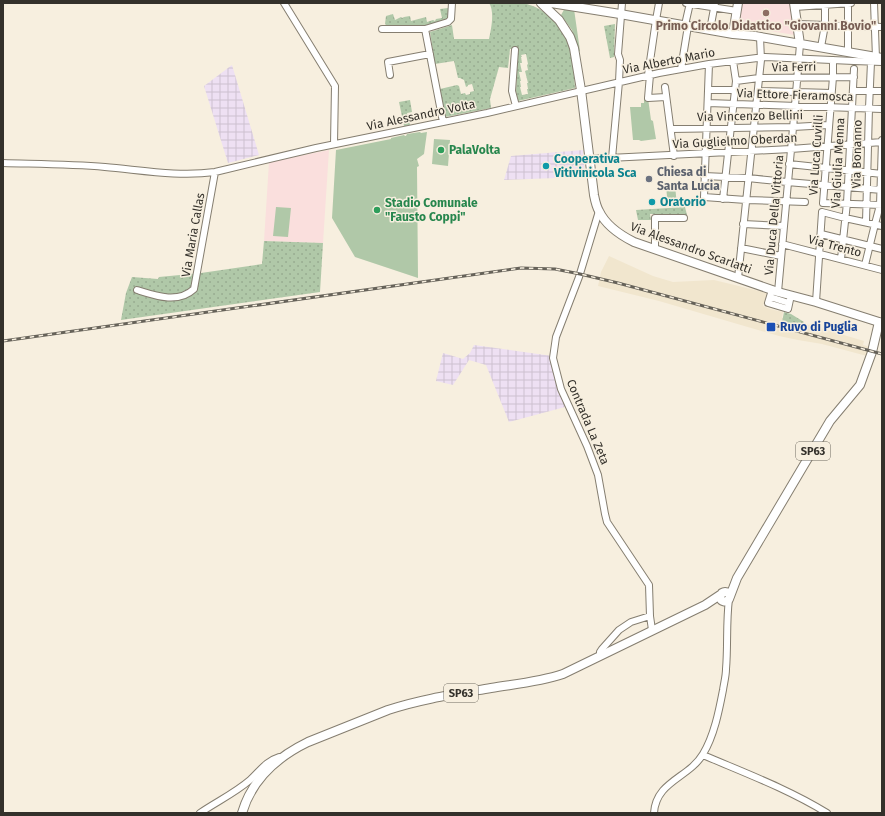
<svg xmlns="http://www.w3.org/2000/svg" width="885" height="816" font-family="'Fira Sans',sans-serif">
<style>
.built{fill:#f1e6ce}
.industrial{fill:url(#industrial-grid)}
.education{fill:#fadfdd}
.green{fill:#b0c8a8}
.garden{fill:url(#garden-dots);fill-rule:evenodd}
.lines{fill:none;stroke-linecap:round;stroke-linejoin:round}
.minor-casing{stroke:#857e70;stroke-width:8}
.major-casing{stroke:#857e70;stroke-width:10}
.minor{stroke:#fff;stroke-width:6}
.major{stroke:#fff;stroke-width:8}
.rail-casing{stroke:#666259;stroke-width:3}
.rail{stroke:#f7efdf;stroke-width:1.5;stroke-dasharray:4.5;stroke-linecap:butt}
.education-dot{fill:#8d6e63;stroke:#f7efdf;stroke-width:1.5}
.leisure-dot{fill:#2e9e5b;stroke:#f7efdf;stroke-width:1.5}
.culture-dot{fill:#0f9aa8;stroke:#f7efdf;stroke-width:1.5}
.worship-dot{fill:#6b7280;stroke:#f7efdf;stroke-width:1.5}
.transit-dot{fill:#1a4fb4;stroke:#f7efdf;stroke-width:1.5}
.labels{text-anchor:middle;stroke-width:3;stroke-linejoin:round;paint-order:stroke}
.shield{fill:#f7efdf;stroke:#6e6a61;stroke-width:1}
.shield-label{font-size:11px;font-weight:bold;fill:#34312b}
.education-label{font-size:12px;font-weight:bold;fill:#785e54;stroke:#f7efdf}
.street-label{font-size:12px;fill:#34312b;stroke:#f7efdf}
.leisure-label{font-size:12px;font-weight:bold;fill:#27864d;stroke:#f7efdf;text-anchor:start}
.culture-label{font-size:12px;font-weight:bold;fill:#0d838f;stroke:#f7efdf;text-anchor:start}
.worship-label{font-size:12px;font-weight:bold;fill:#5b616d;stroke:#f7efdf;text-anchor:start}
.transit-label{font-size:12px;font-weight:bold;fill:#164399;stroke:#f7efdf;text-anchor:start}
</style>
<defs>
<pattern id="industrial-grid" width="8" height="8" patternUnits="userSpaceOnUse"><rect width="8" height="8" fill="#eee0f3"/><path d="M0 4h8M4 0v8" fill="none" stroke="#cdc1d0"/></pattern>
<pattern id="garden-dots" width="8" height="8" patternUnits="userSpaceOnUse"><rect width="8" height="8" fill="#b0c8a8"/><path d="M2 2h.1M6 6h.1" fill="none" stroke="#98ac91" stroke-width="1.8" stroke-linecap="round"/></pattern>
</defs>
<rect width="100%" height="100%" fill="#f7efdf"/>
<!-- built -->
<path class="built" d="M 609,256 L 653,276 L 673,282 L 714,280 L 767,293 L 763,306 L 770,309 L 783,312 L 782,318 L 810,325 L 864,341 L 863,345 L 870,347 L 867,356 L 822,344 L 798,340 L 779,336 L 659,301 L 598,286 L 601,272 Z"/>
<!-- industrial -->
<path class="industrial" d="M 232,65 L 259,155 L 228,163 L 204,86 Z
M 583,150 L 585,177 L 504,180 L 511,156 Z
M 474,345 L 552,356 L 565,407 L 509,422 L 486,365 L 469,360 L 453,385 L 436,381 L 443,353 L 463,359 L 470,353 Z"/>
<!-- education -->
<path class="education" d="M 742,3 L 790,3 L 795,35 L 738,26 Z
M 329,150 L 323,243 L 264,241 L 269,162 Z"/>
<!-- green -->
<path class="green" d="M 565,8 L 574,9 L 580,51 L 578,52 L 572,30 L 561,15 Z
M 644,98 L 648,98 L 651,120 L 653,121 L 656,139 L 641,141 L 639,140 L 633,140 L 630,107 L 641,107 L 641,103 L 644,103 Z
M 420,132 L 421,133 L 427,132 L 424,154 L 417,159 L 419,166 L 417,167 L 418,278 L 355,257 L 332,218 L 336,150 L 391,139 L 391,138 L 404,135 L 405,136 L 406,136 L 407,134 Z
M 434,139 L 450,140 L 448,166 L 432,164 Z
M 675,185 L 677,206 L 668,207 L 666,186 Z
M 276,207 L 291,208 L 288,237 L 273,236 Z"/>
<!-- garden -->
<path class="garden" d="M 489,3 C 500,3 512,1 523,3 C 548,8 567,30 572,54 C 574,65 574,76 575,88 L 518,101 L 516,91 L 518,49 L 510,49 L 508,68 L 499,67 L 490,99 L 491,108 L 445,117 L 440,89 L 457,85 L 459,86 L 461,94 L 465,93 L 466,95 L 470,94 L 470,92 L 474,91 L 472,84 L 468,85 L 468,86 L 466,87 L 464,80 L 460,78 L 458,78 L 454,61 L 435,64 L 430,32 L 452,25 L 454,39 L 489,39 C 491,29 495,12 489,3 ZM 526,54 L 528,64 L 527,65 L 528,70 L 525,71 L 528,83 L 527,83 L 528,89 L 527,89 L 528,94 L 522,95 L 520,87 L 521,87 L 520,81 L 521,81 L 519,72 L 522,72 L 520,63 L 522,63 L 521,57 L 522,57 L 521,55 Z
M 448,8 L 449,16 L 445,20 L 424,26 L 387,26 L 385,24 L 386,16 L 393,14 L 395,20 L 401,17 L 402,18 L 404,17 L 410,16 L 411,21 L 426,17 L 427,22 L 433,20 L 435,21 L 436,19 L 442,18 L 440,9 Z
M 615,24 L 614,57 L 610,58 L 604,26 Z
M 410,100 L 412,112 L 407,113 L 410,125 L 404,126 L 399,102 Z
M 685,207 L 687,215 L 656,217 L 655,214 L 650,214 L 651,220 L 638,220 L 636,210 Z
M 264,241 L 323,243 L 320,292 L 121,320 L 126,293 L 132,277 L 158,279 L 159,277 L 201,273 L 262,264 Z
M 784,312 L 791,314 L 804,322 L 802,326 L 782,322 Z"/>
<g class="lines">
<!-- minor casing -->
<g class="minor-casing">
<path id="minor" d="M 284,3 L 335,86 L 334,144
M 686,3 L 737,11
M 848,3 L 848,52
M 874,3 L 876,58
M 795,7 L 851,3
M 798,24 L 882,27
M 685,25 L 690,3
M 382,29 L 425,29 L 448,22 L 451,19 L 452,3
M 425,29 L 443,122
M 710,30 L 715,3
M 821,47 L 825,25 L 825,3
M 515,50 L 512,91 L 516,106
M 833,60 L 833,77 L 823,203 L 882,205
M 709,64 L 704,197 L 746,200 L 805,202
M 681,69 L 688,26
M 390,75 L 388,62 L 430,54
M 648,75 L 656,20 L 659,3
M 650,75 L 648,98 L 666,97
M 736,81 L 759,78 L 854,77
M 665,87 L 674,156
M 708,90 L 735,90
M 758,91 L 831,93
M 853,91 L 882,91
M 708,103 L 882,109
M 671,129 L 793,127 L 829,125
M 612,158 L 619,82 L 620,60 L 618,54 L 622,3
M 589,159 L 791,149 L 882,142
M 3,163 C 37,164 71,164 105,167 C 141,170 178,177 215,172 L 316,148 L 487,113 L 659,73 L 709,64 L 765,57 L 854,61 L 882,62
M 789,164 L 882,174
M 704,176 L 748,178 L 787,182 L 882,190
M 723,199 L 736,81 L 733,61
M 599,211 L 579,277 L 556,337 L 553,358 L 561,389 L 587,446 L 598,475 L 605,514 L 607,522 L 649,585 L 650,616 L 652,630
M 866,222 L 869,108 L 871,62
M 743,224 L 784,226
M 821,234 L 882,249
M 782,244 L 882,270
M 741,248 L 781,256
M 655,249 L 655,218 L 684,218
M 841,259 L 847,203 L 854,69
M 865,265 L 875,224 L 880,205 L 882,140
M 738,278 L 761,60 L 760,37
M 137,290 C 156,296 178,304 194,289 L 215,172
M 772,290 L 768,303 L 788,309 L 791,295
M 778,292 L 795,106 L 800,44
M 770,297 L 789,303
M 816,302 L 822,212 L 845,218 L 882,226
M 600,656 L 600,652 L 602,649 L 619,630 L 631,622 L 650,616
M 703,755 C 745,773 788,789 827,813
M 200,813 C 216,802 235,793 250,780 C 260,771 266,761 279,757
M 654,813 C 656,781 689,778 703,754 C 714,736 719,711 723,690 C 724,683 726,676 726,669 C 728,646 726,623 729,599"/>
</g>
<!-- major casing -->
<g class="major-casing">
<path id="major" d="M 541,3 L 559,20 L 570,37 L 574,48 L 581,90 L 594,195 C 595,200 596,206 599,211 C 606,226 620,235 634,242 L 778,292 L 816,302 L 882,323
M 551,3 L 620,14 L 733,34 L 755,36 L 882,58
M 794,3 L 800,44
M 733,34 L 738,3
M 730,596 C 729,592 725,591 722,593 L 720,597 C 721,602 726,603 729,599 L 737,578 L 830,421 L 860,385 L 872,352 L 879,322
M 242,813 C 252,779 277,757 308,742 L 388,710 C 421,699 456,694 491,688 C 515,684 539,682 563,674 L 705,605 L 720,595"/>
</g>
<!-- minor -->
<use href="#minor" class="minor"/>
<!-- major -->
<use href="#major" class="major"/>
<!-- rail casing -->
<g class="rail-casing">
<path id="rail" d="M 3,341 L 521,268 L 555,269 L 580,274 L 618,283 L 882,354"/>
</g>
<!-- rail -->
<use href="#rail" class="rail"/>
</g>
<!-- markers -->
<circle class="education-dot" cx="766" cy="13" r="4"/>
<g class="leisure-dot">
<circle cx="441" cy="150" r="4"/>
<circle cx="377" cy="210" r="4"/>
</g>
<g class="culture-dot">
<circle cx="546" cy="166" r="4"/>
<circle cx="652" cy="202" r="4"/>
</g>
<circle class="worship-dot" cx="649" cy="179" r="4"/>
<rect class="transit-dot" x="766" y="322" width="10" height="10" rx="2"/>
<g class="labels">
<!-- shield labels -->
<g class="shield">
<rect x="796" y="442" width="34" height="18" rx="3"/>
<rect x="444" y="684" width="34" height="18" rx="3"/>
</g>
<g class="shield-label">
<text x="813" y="455">SP63</text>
<text x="461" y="697">SP63</text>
</g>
<!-- education labels -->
<g class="education-label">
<text x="766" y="30">Primo Circolo Didattico "Giovanni Bovio"</text>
</g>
<!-- street labels -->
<g class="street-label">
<text transform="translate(669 61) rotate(-11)" y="4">Via Alberto Mario</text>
<text transform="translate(794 67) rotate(-1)" y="4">Via Ferri</text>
<text transform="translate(795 95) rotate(2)" y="4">Via Ettore Fieramosca</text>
<text transform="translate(421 115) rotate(-12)" y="4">Via Alessandro Volta</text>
<text transform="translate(750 116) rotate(-1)" y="4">Via Vincenzo Bellini</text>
<text transform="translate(735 141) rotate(-3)" y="4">Via Guglielmo Oberdan</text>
<text transform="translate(857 154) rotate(-89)" y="4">Via Bonanno</text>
<text transform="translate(816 155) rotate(-86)" y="4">Via Luca Cuvilli</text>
<text transform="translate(838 163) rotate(-87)" y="4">Via Giulia Menna</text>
<text transform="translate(774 215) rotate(-85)" y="4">Via Duca Della Vittoria</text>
<text transform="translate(193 235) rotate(-80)" y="4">Via Maria Callas</text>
<text transform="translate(835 246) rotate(15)" y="4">Via Trento</text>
<text transform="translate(691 248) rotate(20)" y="4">Via Alessandro Scarlatti</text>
<text transform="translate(588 422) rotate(67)" y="4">Contrada La Zeta</text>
</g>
<!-- leisure labels -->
<g class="leisure-label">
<text x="449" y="154">PalaVolta</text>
<text x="385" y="207">Stadio Comunale<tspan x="385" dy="14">"Fausto Coppi"</tspan></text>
</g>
<!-- culture labels -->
<g class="culture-label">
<text x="554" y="163">Cooperativa<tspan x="554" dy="14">Vitivinicola Sca</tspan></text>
<text x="660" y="206">Oratorio</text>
</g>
<!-- worship labels -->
<g class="worship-label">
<text x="657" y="176">Chiesa di<tspan x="657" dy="14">Santa Lucia</tspan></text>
</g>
<!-- transit labels -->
<g class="transit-label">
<text x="780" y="331">Ruvo di Puglia</text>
</g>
</g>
<!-- border -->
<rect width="885" height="816" fill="none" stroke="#34312b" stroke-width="8"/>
</svg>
